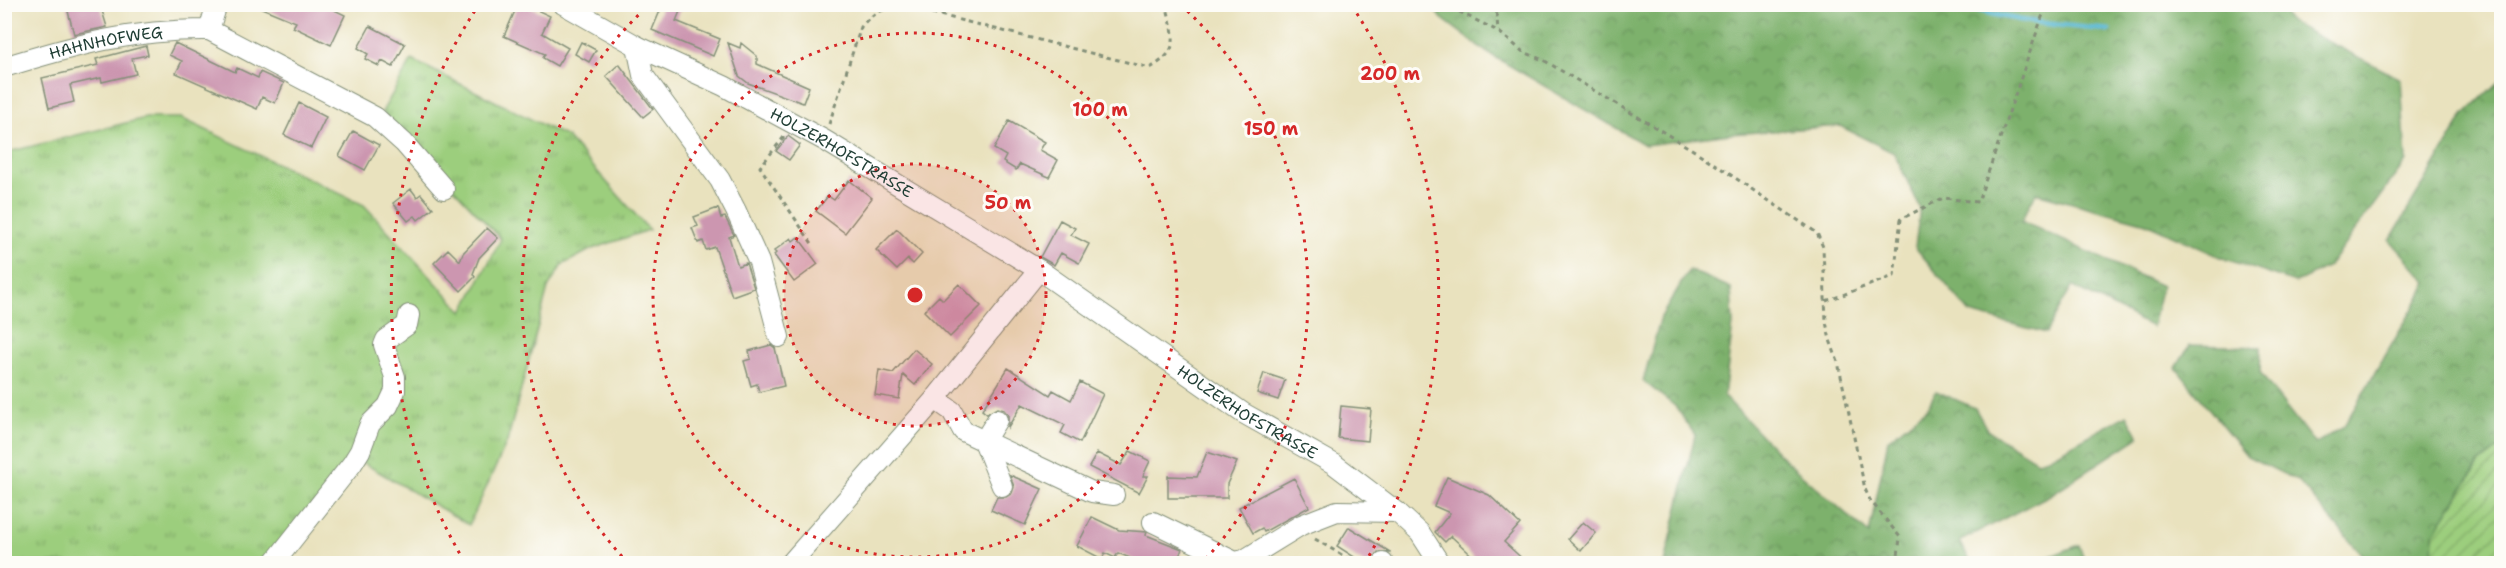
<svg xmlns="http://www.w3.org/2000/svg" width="2506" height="568" font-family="'Shantell Sans',sans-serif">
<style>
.grass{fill:url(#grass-tufts);stroke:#5e8658;stroke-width:1.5}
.forest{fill:url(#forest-crowns);stroke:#4e7750;stroke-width:1.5}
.garden{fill:url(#garden-furrows);stroke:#5e8658;stroke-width:1.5}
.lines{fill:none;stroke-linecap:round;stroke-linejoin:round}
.stream{stroke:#59b9d7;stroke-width:5}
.building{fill:#cc96b0}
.minor-casing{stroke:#849079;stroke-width:22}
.path{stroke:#849079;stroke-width:3;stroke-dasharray:4.5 4.5;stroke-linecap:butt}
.minor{stroke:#fff;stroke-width:20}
.ring{fill:none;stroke:#d62828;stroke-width:3;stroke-dasharray:3 6}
.labels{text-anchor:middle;stroke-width:6;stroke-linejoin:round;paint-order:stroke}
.street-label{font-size:16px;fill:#1f3d34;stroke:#fdfcf7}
.centre{fill:#d62828;stroke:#fdfcf7;stroke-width:3}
.ring-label{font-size:18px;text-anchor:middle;font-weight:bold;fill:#d62828;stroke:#fdfcf7;stroke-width:6;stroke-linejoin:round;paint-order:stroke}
</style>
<defs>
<pattern id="grass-tufts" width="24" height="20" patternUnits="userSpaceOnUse" patternTransform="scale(1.5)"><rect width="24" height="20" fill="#9cce7d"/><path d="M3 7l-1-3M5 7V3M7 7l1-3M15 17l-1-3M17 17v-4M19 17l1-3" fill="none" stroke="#7fa867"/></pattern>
<pattern id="forest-crowns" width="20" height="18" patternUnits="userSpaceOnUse" patternTransform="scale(1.5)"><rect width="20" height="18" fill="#7db16c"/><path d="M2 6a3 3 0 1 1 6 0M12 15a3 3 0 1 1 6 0" fill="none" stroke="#66915a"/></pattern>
<pattern id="garden-furrows" width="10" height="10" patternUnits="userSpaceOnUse" patternTransform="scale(1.5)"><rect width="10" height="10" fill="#9cce7d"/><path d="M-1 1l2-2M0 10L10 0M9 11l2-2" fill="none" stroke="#7fa867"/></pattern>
</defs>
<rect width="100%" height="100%" fill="#fdfcf7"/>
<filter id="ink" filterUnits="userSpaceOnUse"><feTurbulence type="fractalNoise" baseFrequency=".0167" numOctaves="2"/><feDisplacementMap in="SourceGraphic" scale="12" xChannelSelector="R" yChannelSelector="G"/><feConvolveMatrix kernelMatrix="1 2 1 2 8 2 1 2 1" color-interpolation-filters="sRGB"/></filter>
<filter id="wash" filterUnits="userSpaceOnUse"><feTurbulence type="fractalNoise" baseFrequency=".008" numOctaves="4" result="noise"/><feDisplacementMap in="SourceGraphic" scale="24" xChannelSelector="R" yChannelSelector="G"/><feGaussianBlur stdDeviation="1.35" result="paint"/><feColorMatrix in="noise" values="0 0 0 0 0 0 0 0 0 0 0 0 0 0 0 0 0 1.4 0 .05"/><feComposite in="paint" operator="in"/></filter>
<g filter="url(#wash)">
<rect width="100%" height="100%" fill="#e9e2be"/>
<!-- grass -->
<path class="grass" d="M 412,60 L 567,137 L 649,230 L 592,249 L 562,265 L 548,288 L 507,442 L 469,525 L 362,462 L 283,563 L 5,563 L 4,153 L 146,118 L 181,118 L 364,205 L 463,312 L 501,239 L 382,112 Z"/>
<!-- forest -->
<path class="forest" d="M 1430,5 L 2279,5 L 2290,22 L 2401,79 L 2406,161 L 2329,266 L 2295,283 L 2220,257 L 2146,223 L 2036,193 L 2021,221 L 2162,286 L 2152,327 L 2072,286 L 2046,333 L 1970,313 L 1915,247 L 1920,208 L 1894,153 L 1840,126 L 1730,134 L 1645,145 L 1488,53 L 1440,17 Z
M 2501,79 L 2502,161 L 2498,173 L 2502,179 L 2501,447 L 2479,463 L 2434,533 L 2433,563 L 2369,563 L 2298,481 L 2247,456 L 2176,368 L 2190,345 L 2261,347 L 2260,373 L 2315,444 L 2344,426 L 2428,283 L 2390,240 L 2465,114 Z
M 1689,270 L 1731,288 L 1733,324 L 1724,396 L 1786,461 L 1869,534 L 1888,440 L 1927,408 L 1936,391 L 1975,408 L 1988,431 L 2037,461 L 2048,458 L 2127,415 L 2139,437 L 2050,495 L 1960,541 L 1971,563 L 1665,563 L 1695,435 L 1676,407 L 1643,381 L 1661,317 Z
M 2079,545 L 2085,563 L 2033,563 Z"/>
<!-- garden -->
<path class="garden" d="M 2501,447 L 2501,563 L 2433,563 L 2434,533 L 2480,463 Z"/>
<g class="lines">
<!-- stream -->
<path class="stream" d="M 1960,4 C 2006,22 2061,25 2109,30"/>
</g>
<g id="blocks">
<!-- building -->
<path class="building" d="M 66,4 L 100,4 L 107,27 L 74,34 Z
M 252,4 L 322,4 L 345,15 L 331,45 L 293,27 L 296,22 Z
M 518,4 L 524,4 L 550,16 L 542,33 L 568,48 L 557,66 L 543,58 L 545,54 L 504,36 Z
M 663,4 L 683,4 L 676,21 L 720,39 L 713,56 L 652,30 Z
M 370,26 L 405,44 L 393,67 L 382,61 L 379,66 L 365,59 L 368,54 L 358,48 Z
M 581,42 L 596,50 L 589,62 L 575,54 Z
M 175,43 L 235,72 L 237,68 L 258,78 L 260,72 L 284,83 L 275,103 L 262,97 L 257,109 L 176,73 L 182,61 L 169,55 Z
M 728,43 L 740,48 L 741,43 L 757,56 L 757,64 L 809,87 L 803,103 L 748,83 L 739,76 Z
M 146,46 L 148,55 L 132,58 L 136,74 L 102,82 L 101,78 L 70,85 L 74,102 L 49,108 L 42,78 L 98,65 L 96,59 Z
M 619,64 L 653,109 L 643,117 L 606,76 Z
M 299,103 L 326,117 L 311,148 L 284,135 Z
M 1009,121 L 1045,142 L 1040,150 L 1058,160 L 1049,177 L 1020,164 L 1016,170 L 1003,162 L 1006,156 L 994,149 Z
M 353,131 L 379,145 L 365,170 L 339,156 Z
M 788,136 L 800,145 L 789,160 L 776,151 Z
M 849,180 L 872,198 L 845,233 L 816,211 L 828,196 L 834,200 Z
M 411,189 L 417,197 L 421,194 L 433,208 L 418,220 L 415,216 L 408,221 L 393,203 Z
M 718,208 L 721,218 L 725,217 L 734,235 L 729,237 L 738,266 L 746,263 L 754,288 L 732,296 L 715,247 L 706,250 L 703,241 L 698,243 L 692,228 L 698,226 L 694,217 Z
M 1060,220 L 1075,228 L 1071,235 L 1089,244 L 1079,263 L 1061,253 L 1054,265 L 1040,257 Z
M 487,228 L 498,238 L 479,258 L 473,274 L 475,277 L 461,291 L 434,263 L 448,249 L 460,261 L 463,253 Z
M 897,229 L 922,254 L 913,264 L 908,259 L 897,270 L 876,250 Z
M 798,237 L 818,264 L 794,282 L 774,255 L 776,253 L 774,251 L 791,238 L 793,241 Z
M 959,284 L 981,306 L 950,337 L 924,311 L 939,296 L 943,300 Z
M 771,345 L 775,348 L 784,386 L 759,392 L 757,384 L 751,386 L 744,361 L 751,359 L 749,351 Z
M 914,349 L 932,364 L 915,385 L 903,375 L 899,399 L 875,395 L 879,370 L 893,373 Z
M 1008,368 L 1050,395 L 1053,390 L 1071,400 L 1080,382 L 1103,394 L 1080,443 L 1061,433 L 1065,425 L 1022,404 L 1008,427 L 1008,415 L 1004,410 L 997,408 L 987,414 L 982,410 Z
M 1264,373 L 1285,380 L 1278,400 L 1257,393 Z
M 1341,406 L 1371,409 L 1368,441 L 1338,438 Z
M 1130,451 L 1150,461 L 1143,476 L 1148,476 L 1139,493 L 1089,467 L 1097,453 L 1121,465 Z
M 1207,452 L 1237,462 L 1227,484 L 1227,498 L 1168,498 L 1168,476 L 1197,477 Z
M 1010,475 L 1042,489 L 1025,525 L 991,510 L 997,497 L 1006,497 L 1012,493 L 1014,487 Z
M 1447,477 L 1489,495 L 1520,524 L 1504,542 L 1528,564 L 1481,564 L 1451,536 L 1445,542 L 1435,532 L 1450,513 L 1434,506 Z
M 1294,478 L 1309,507 L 1264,532 L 1262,528 L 1253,533 L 1239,507 Z
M 1092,517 L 1119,530 L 1147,532 L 1146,535 L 1182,549 L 1176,564 L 1144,564 L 1118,553 L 1115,558 L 1105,553 L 1102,559 L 1077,546 Z
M 1583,522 L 1596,533 L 1581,551 L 1568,539 Z
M 1349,527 L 1390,552 L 1390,553 L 1378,552 L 1371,564 L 1365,564 L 1337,546 Z"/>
</g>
</g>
<g filter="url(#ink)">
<use href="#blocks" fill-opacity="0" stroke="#849079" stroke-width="1.5"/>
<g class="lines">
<!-- minor casing -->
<g class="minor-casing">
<g id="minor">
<path id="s1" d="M 563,4 L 637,46 L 724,86 L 824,140 L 1039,270 L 1243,413 L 1334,464 L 1397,512 L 1420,533 L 1440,564"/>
<path d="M 209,30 L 375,117 L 404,143 L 444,189"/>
<path d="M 637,46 L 643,75 L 720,180 L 736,211 L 759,262 L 779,337"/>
<path id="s2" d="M 4,67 C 75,45 134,29 209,30 L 217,4"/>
<path d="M 935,399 L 952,411 L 963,431 L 1092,492 L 1114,495"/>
<path d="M 997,420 L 984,441 L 1002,486"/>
<path d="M 1153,522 L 1235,562 L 1244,560 L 1301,525 L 1337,511 L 1397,512"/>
<path d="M 1383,563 L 1383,564"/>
<path d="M 273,564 L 352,464 L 360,451 L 370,424 L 388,406 L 395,391 L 395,377 L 384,345 L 386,340 L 407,325 L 409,315"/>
<path d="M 790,564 L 935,399 L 1039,270"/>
</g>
</g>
<!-- path -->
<path class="path" d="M 1443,4 L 1498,31 L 1522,51 L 1545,61 L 1698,153 L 1817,233 L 1823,247 L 1826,322 L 1830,340 L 1838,362 L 1865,489 L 1870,500 L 1900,537 L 1898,556 L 1894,564
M 1496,4 L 1498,31
M 829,124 L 861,27 C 876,8 889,7 912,8 L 1150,68 C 1182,50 1174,36 1166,4
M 784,137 L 760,167 L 813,245
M 1826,301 L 1894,276 L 1901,219 L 1943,198 L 1978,202 L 2042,17 L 2049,4
M 1315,539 L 1357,564"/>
<!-- minor -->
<use href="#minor" class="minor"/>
</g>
</g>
<!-- distance rings -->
<circle cx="915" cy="295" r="131" fill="#d62828" fill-opacity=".12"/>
<g class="ring">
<circle cx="915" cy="295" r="131"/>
<circle cx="915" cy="295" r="262"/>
<path d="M628 563A393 393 0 0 1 649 5M1181 5A393 393 0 0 1 1202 563"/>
<path d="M464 561A524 524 0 0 1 478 6M1352 6A524 524 0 0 1 1366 561"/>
</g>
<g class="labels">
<!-- street labels -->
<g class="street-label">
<text dy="6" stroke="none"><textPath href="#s2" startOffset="105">HAHNHOFWEG</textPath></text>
<text dy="6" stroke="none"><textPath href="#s1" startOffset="316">HOLZERHOFSTRASSE</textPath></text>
<text dy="6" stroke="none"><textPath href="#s1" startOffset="798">HOLZERHOFSTRASSE</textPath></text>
</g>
</g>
<circle cx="915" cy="295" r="9" class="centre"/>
<g class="ring-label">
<text x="1390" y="80">200 m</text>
<text x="1100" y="116">100 m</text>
<text x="1271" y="135">150 m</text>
<text x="1008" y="209">50 m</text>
</g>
<!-- margin -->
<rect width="2506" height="568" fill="none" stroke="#fdfcf7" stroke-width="24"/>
</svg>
